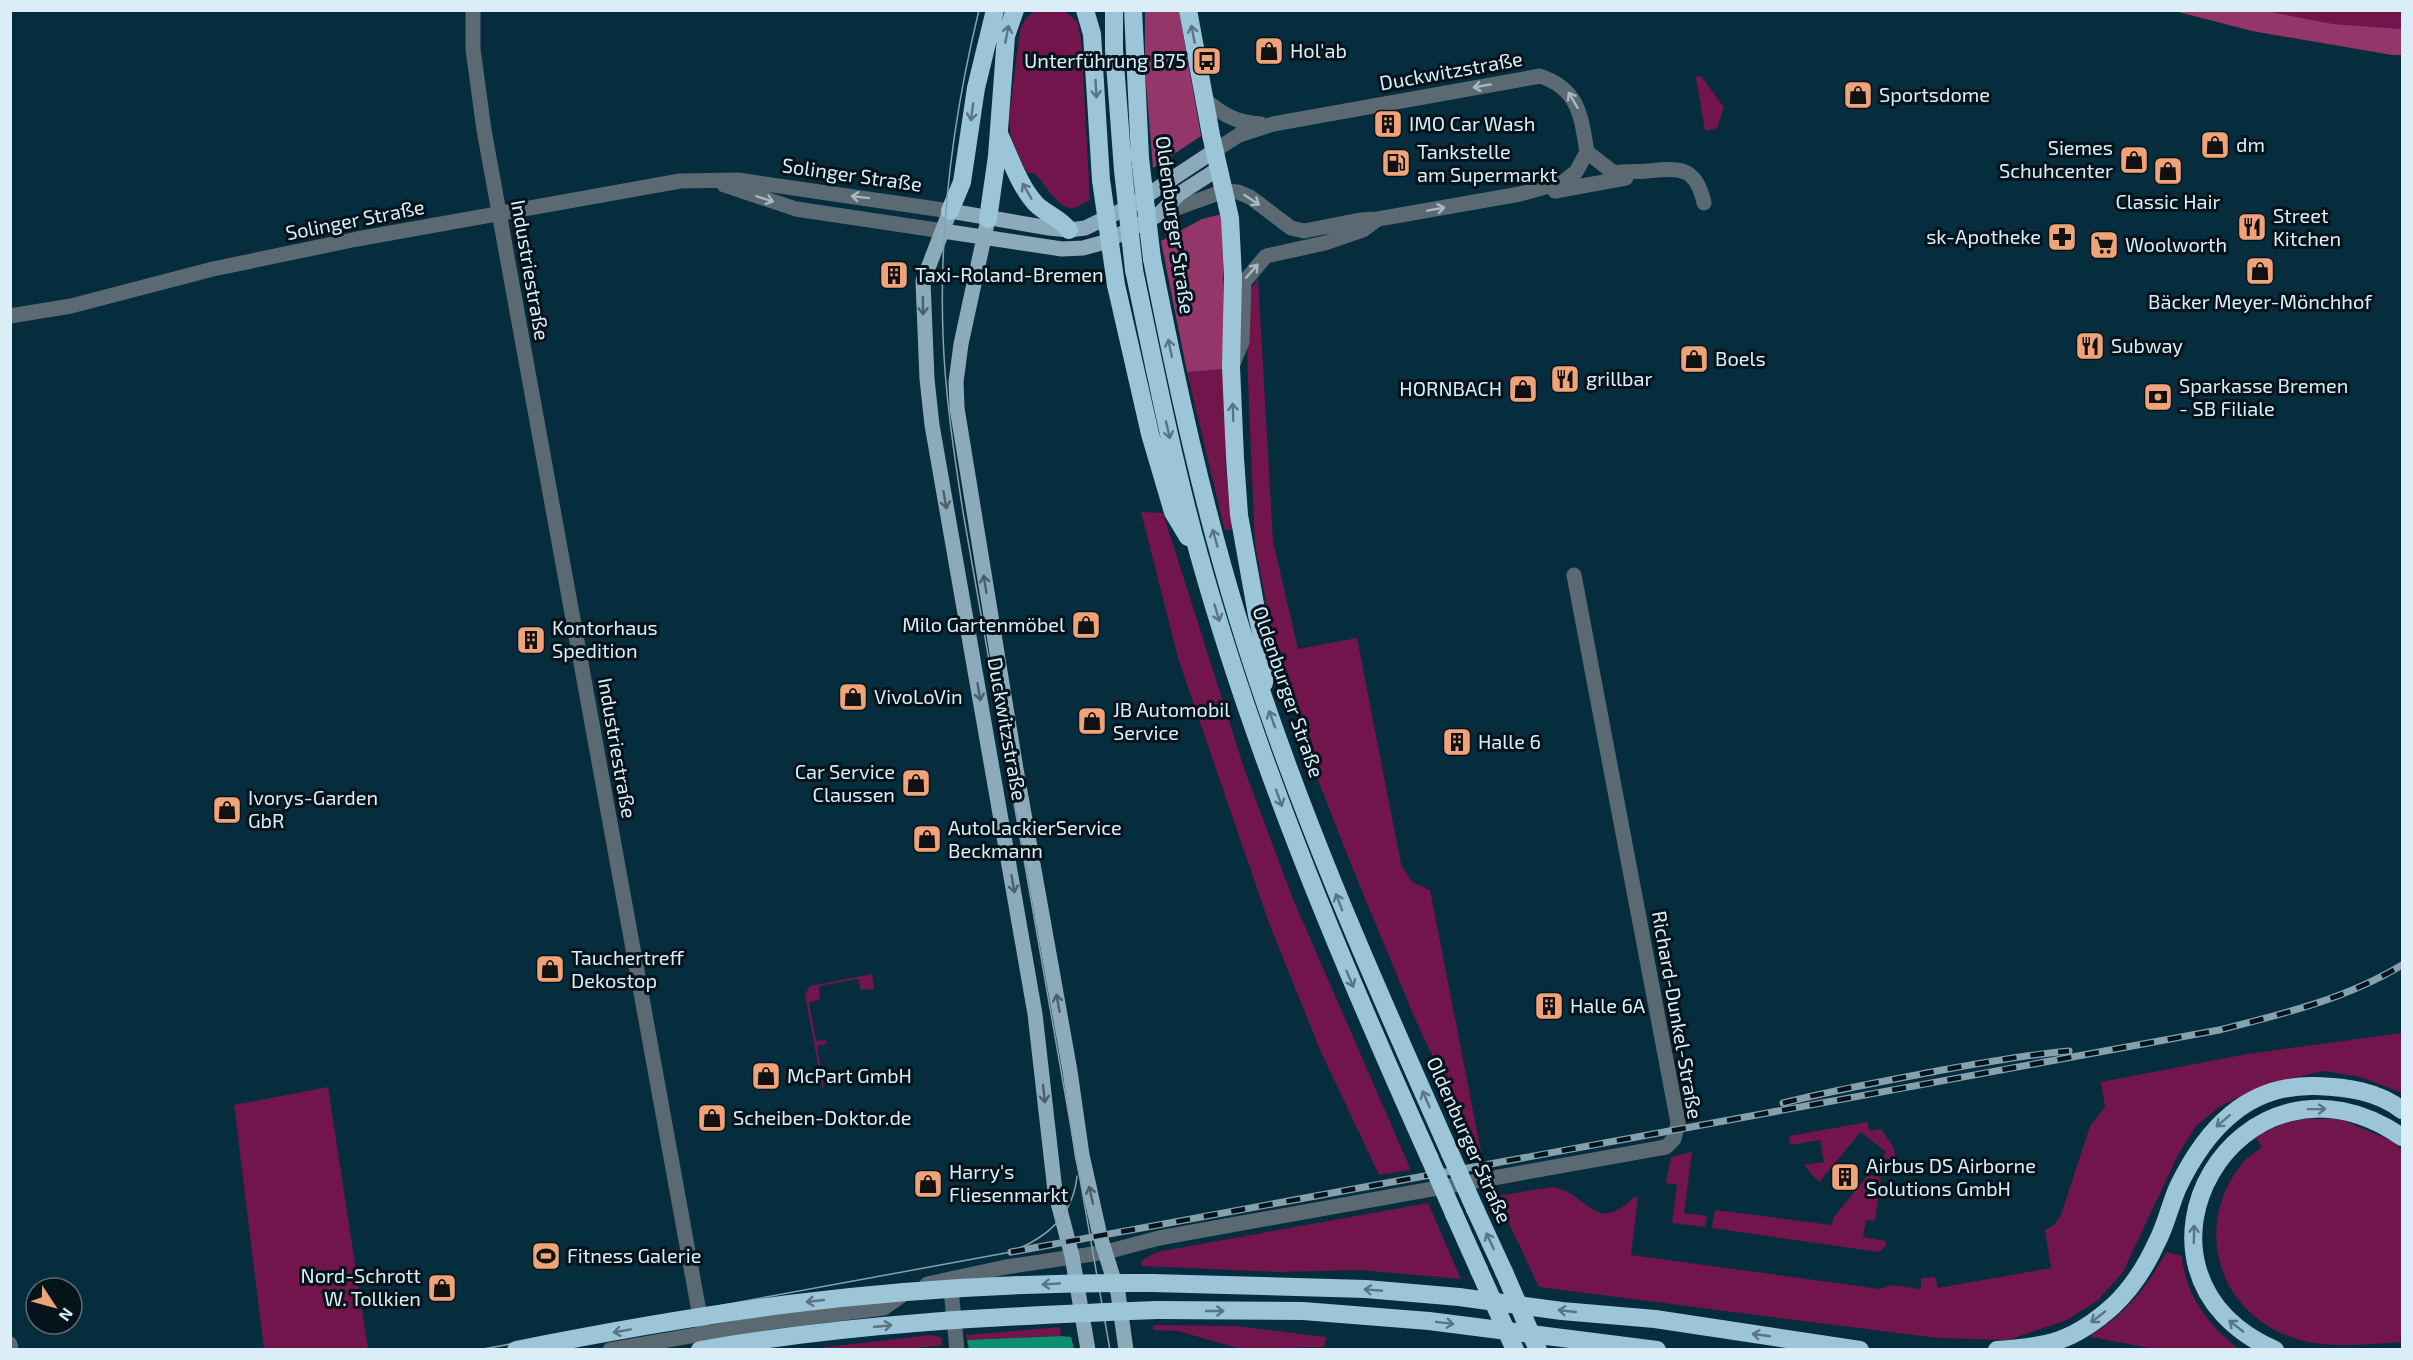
<svg xmlns="http://www.w3.org/2000/svg" width="2413" height="1360" font-family="'Exo 2',sans-serif">
<style>
.green{fill:#71154c}
.forest{fill:#95366b}
.water{fill:#0d8e6e}
.lines{fill:none;stroke-linecap:round;stroke-linejoin:round}
.minor{stroke:#5b6a72;stroke-width:15}
.major{stroke:#8babbb;stroke-width:15}
.highway{stroke:#9dc5d8;stroke-width:18}
.tram{stroke:#86a1ae;stroke-width:1.5}
.rail-casing{stroke:#86a1ae;stroke-width:7}
.rail{stroke:#05141b;stroke-width:4.5;stroke-dasharray:14;stroke-linecap:butt}
.highway-bridge{stroke:#9dc5d8;stroke-width:18}
.oneway{stroke:#597583}
.oneway2{stroke:#a7b9c2}
.oneway3{stroke:#48606b}
.labels{text-anchor:middle;stroke-width:6;stroke-linejoin:round;paint-order:stroke}
.poi-label{font-size:20px;fill:#daeef8;stroke:#05141b;text-anchor:start}
.street-label{font-size:20px;fill:#daeef8;stroke:#05141b}
</style>
<rect width="100%" height="100%" fill="#062d3d"/>
<!-- green -->
<path class="green" d="M 1035,11 L 1064,11 L 1077,21 L 1081,39 L 1090,200 L 1073,209 C 1052,204 1048,186 1034,173 L 1027,173 L 1011,138 L 1009,119 L 1020,30 L 1026,18 Z
M 2266,11 L 2402,11 L 2402,29 L 2333,24 Z
M 1701,76 L 1724,107 L 1717,128 L 1705,131 L 1696,77 Z
M 1258,278 L 1273,541 L 1298,649 L 1357,638 L 1401,864 L 1412,882 L 1430,890 L 1483,1162 L 1416,1021 L 1350,862 L 1303,741 L 1272,634 L 1255,544 L 1249,407 L 1246,314 L 1249,294 Z
M 1225,369 L 1225,459 L 1232,529 L 1225,531 L 1187,372 Z
M 1141,512 L 1163,513 L 1245,771 L 1293,899 L 1411,1170 L 1379,1175 L 1321,1052 L 1270,926 L 1178,658 Z
M 872,974 L 874,989 L 861,990 L 858,979 L 819,986 L 820,1000 L 809,1002 L 816,1041 L 826,1040 L 827,1044 L 817,1046 L 824,1088 L 822,1087 L 805,994 L 810,986 Z
M 2402,1033 L 2402,1093 L 2360,1077 L 2324,1071 L 2270,1083 L 2222,1105 L 2196,1126 L 2177,1157 L 2123,1272 L 2098,1300 L 2067,1320 L 2008,1340 L 1937,1338 L 1539,1287 L 1496,1196 L 1553,1187 C 1587,1192 1595,1237 1634,1197 L 1638,1197 L 1631,1255 L 1880,1289 L 1891,1285 L 1921,1289 L 1921,1278 L 1935,1277 L 1938,1288 L 2051,1268 L 2045,1230 L 2054,1225 L 2061,1215 L 2090,1126 L 2105,1107 L 2101,1082 L 2247,1054 Z
M 328,1087 L 368,1349 L 264,1349 L 234,1105 Z
M 2301,1119 L 2340,1119 L 2392,1141 L 2402,1150 L 2402,1342 C 2369,1344 2330,1349 2297,1339 C 2220,1316 2191,1229 2241,1165 C 2246,1158 2255,1153 2262,1147 L 2255,1137 L 2282,1124 Z
M 1868,1122 L 1869,1131 L 1881,1129 L 1894,1148 L 1896,1160 L 1881,1158 L 1886,1152 L 1861,1132 L 1819,1182 L 1804,1165 L 1824,1162 L 1820,1140 L 1790,1145 L 1789,1136 Z
M 1692,1152 L 1684,1213 L 1707,1216 L 1705,1227 L 1672,1223 L 1677,1185 L 1666,1183 L 1671,1157 Z
M 1868,1175 L 1881,1177 L 1875,1221 L 1866,1220 L 1863,1237 L 1886,1241 L 1885,1247 L 1879,1252 L 1712,1228 L 1715,1210 L 1832,1225 L 1833,1218 Z
M 1428,1203 L 1461,1279 L 1359,1270 L 1279,1272 L 1142,1266 L 1141,1261 L 1157,1252 Z
M 2166,1252 L 2182,1256 C 2185,1295 2209,1326 2239,1349 L 2155,1349 L 2092,1337 L 2092,1334 C 2126,1314 2148,1286 2166,1252 Z
M 1153,1325 L 1235,1326 L 1326,1337 L 1324,1347 L 1241,1349 L 1178,1331 L 1153,1330 Z
M 1060,1327 L 1061,1336 L 967,1340 L 966,1335 Z
M 930,1335 L 941,1337 L 943,1345 L 900,1350 L 802,1350 Z"/>
<!-- forest -->
<path class="forest" d="M 1145,11 L 1179,11 L 1201,136 L 1153,168 L 1145,71 Z
M 2175,11 L 2266,11 L 2333,24 L 2402,29 L 2402,55 L 2392,55 L 2252,31 Z
M 1222,214 L 1225,369 L 1187,372 L 1161,241 L 1202,219 Z"/>
<!-- water -->
<path class="water" d="M 1061,1336 L 1071,1337 L 1074,1349 L 969,1349 L 967,1340 Z"/>
<g class="lines">
<!-- minor -->
<path class="minor" d="M 473,10 L 473,49 L 484,130 L 706,1350
M 1204,99 C 1223,115 1237,123 1261,124
M 1587,152 L 1614,173 C 1626,171 1636,172 1647,171 C 1680,168 1696,166 1704,203
M 724,185 L 796,209 L 943,231
M 1555,191 L 1626,178
M 1158,215 L 1224,191 L 1238,192 L 1250,197 L 1291,228 L 1304,231 L 1360,220 L 1378,219 L 1520,194 L 1563,182 L 1576,172 L 1587,152 C 1581,116 1579,89 1540,76 L 1273,124 L 1239,135 L 1214,151
M 10,316 L 71,306 L 213,269 L 357,239 L 680,181 L 738,180 L 950,211
M 1233,364 L 1242,342 L 1244,282 L 1266,256 L 1325,243 L 1363,230 L 1378,219
M 950,1279 L 957,1350
M 927,1284 L 1006,1267 L 1106,1252 L 1159,1238 L 1666,1147 L 1674,1139 L 1678,1123 L 1574,575
M 838,1314 L 869,1296
M 10,1344 L 11,1350
M 610,1350 L 770,1322 L 884,1308 L 908,1291"/>
<!-- major -->
<path class="major" d="M 988,219 L 961,344 L 956,382 L 957,408 L 1016,769 L 1070,1071 L 1082,1155 L 1100,1236 L 1118,1293 L 1126,1350
M 943,231 L 1062,249 L 1083,248 L 1105,242 L 1158,215 L 1179,194 L 1218,169
M 1088,1350 L 1072,1256 L 1055,1191 L 1035,1014 L 932,425 L 927,379 L 923,281 L 950,211 L 1049,228 L 1069,230 L 1085,228 L 1131,206 L 1214,151"/>
<!-- highway -->
<path class="highway" d="M 1085,10 L 1092,34 L 1101,180
M 1114,10 L 1114,50 L 1123,170
M 1133,10 L 1140,158
M 1188,10 L 1211,135 L 1230,218 L 1233,277 L 1231,367 L 1235,458 L 1239,515 L 1257,615 L 1266,652 L 1264,683
M 1000,136 C 1010,157 1019,186 1036,204 C 1046,214 1060,218 1069,230
M 950,211 L 962,182 L 976,88 L 995,10
M 988,219 L 997,156 L 1006,36 L 1015,10
M 1152,259 C 1176,381 1202,501 1238,619 C 1294,803 1372,978 1450,1153
M 1134,270 C 1154,365 1173,461 1199,555 C 1257,762 1341,961 1429,1157
M 1116,285 L 1150,434 L 1173,512 L 1188,537
M 1475,1209 L 1504,1272
M 1454,1214 L 1479,1270
M 1152,1283 L 1366,1289 L 1459,1297 L 1562,1311 L 1655,1319 L 1860,1350
M 1157,1310 L 1303,1311 L 1429,1321 L 1657,1350
M 1997,1350 C 2048,1347 2074,1341 2113,1306 C 2131,1289 2147,1264 2157,1242 C 2166,1225 2170,1205 2178,1187 C 2206,1129 2247,1084 2316,1086 C 2347,1087 2377,1091 2402,1110
M 2275,1350 C 2098,1272 2240,1026 2402,1137"/>
<!-- tram -->
<path class="tram" d="M 979,10 C 953,117 939,226 943,335 C 945,395 954,453 963,512 L 1110,1350
M 478,1350 L 1011,1252 C 1046,1238 1073,1217 1077,1176"/>
<!-- rail casing -->
<g class="rail-casing">
<path id="rail" d="M 1783,1103 C 1834,1090 1885,1081 1937,1071 C 1981,1063 2024,1055 2069,1051
M 1011,1252 L 2219,1030 C 2283,1014 2346,999 2402,965"/>
</g>
<!-- rail -->
<use href="#rail" class="rail"/>
<!-- highway-bridge -->
<path class="highway-bridge" d="M 1140,158 L 1152,259
M 1123,170 L 1134,270
M 1101,180 L 1116,285
M 1450,1153 L 1475,1209
M 1429,1157 L 1454,1214
M 1479,1270 L 1515,1350
M 1504,1272 L 1538,1350
M 516,1350 C 606,1332 697,1316 789,1304 C 909,1289 1031,1282 1152,1283
M 700,1350 C 851,1323 1004,1316 1157,1310"/>
</g>
<!-- one-way arrows -->
<defs><path id="oneway-shaft" d="M-6 0H5M1.5-3L5.5 0L1.5 3" fill="none" stroke-width="1.6" stroke-linecap="round" stroke-linejoin="round" transform="scale(1.5)"/></defs>
<g class="oneway">
<use href="#oneway-shaft" transform="translate(1007 34) rotate(-79)"/>
<use href="#oneway-shaft" transform="translate(1193 34) rotate(-101)"/>
<use href="#oneway-shaft" transform="translate(1096 89) rotate(87)"/>
<use href="#oneway-shaft" transform="translate(972 112) rotate(98)"/>
<use href="#oneway-shaft" transform="translate(1027 191) rotate(-120)"/>
<use href="#oneway-shaft" transform="translate(1170 348) rotate(-102)"/>
<use href="#oneway-shaft" transform="translate(1233 412) rotate(-92)"/>
<use href="#oneway-shaft" transform="translate(1168 430) rotate(77)"/>
<use href="#oneway-shaft" transform="translate(1215 538) rotate(-106)"/>
<use href="#oneway-shaft" transform="translate(1217 613) rotate(73)"/>
<use href="#oneway-shaft" transform="translate(1272 719) rotate(-110)"/>
<use href="#oneway-shaft" transform="translate(1279 798) rotate(70)"/>
<use href="#oneway-shaft" transform="translate(1339 902) rotate(-111)"/>
<use href="#oneway-shaft" transform="translate(1350 979) rotate(67)"/>
<use href="#oneway-shaft" transform="translate(1426 1099) rotate(-114)"/>
<use href="#oneway-shaft" transform="translate(2317 1109) rotate(-1)"/>
<use href="#oneway-shaft" transform="translate(2223 1121) rotate(139)"/>
<use href="#oneway-shaft" transform="translate(2194 1234) rotate(-89)"/>
<use href="#oneway-shaft" transform="translate(1490 1241) rotate(-115)"/>
<use href="#oneway-shaft" transform="translate(1051 1284) rotate(177)"/>
<use href="#oneway-shaft" transform="translate(1373 1290) rotate(-175)"/>
<use href="#oneway-shaft" transform="translate(815 1301) rotate(174)"/>
<use href="#oneway-shaft" transform="translate(1215 1311)"/>
<use href="#oneway-shaft" transform="translate(1567 1311) rotate(-174)"/>
<use href="#oneway-shaft" transform="translate(2098 1317) rotate(142)"/>
<use href="#oneway-shaft" transform="translate(1445 1323) rotate(7)"/>
<use href="#oneway-shaft" transform="translate(883 1326) rotate(-6)"/>
<use href="#oneway-shaft" transform="translate(2236 1326) rotate(-142)"/>
<use href="#oneway-shaft" transform="translate(622 1331) rotate(170)"/>
<use href="#oneway-shaft" transform="translate(1761 1335) rotate(-172)"/>
</g>
<g class="oneway2">
<use href="#oneway-shaft" transform="translate(1482 86) rotate(170)"/>
<use href="#oneway-shaft" transform="translate(1573 100) rotate(-120)"/>
<use href="#oneway-shaft" transform="translate(860 197) rotate(-173)"/>
<use href="#oneway-shaft" transform="translate(765 199) rotate(18)"/>
<use href="#oneway-shaft" transform="translate(1252 200) rotate(33)"/>
<use href="#oneway-shaft" transform="translate(1436 209) rotate(-10)"/>
<use href="#oneway-shaft" transform="translate(1252 271) rotate(-49)"/>
</g>
<g class="oneway3">
<use href="#oneway-shaft" transform="translate(923 306) rotate(89)"/>
<use href="#oneway-shaft" transform="translate(945 500) rotate(80)"/>
<use href="#oneway-shaft" transform="translate(985 584) rotate(-99)"/>
<use href="#oneway-shaft" transform="translate(979 692) rotate(80)"/>
<use href="#oneway-shaft" transform="translate(1013 884) rotate(80)"/>
<use href="#oneway-shaft" transform="translate(1058 1003) rotate(-100)"/>
<use href="#oneway-shaft" transform="translate(1044 1094) rotate(84)"/>
<use href="#oneway-shaft" transform="translate(1091 1195) rotate(-103)"/>
</g>
<!-- icons -->
<defs>
<g id="shop-square" transform="scale(1.5)"><rect x="-9" y="-9" width="18" height="18" rx="4" fill="#f0a378" stroke="#05141b"/><path d="M-5-2.5h2.3a2.7 3.5 0 0 1 5.4 0H5L5.5 6h-11ZM-1.5-2.5h3a1.5 2.3 0 0 0-3 0Z" fill="#111"/></g>
<g id="bus-square" transform="scale(1.5)"><rect x="-9" y="-9" width="18" height="18" rx="4" fill="#f0a378" stroke="#05141b"/><path d="M-5-6H5V4H4V6H2V4H-2V6H-4V4H-5ZM-3.5-4V0h7V-4ZM-3.5 1.2v1.5H-2V1.2ZM2 1.2v1.5H3.5V1.2Z" fill="#111"/></g>
<g id="building-square" transform="scale(1.5)"><rect x="-9" y="-9" width="18" height="18" rx="4" fill="#f0a378" stroke="#05141b"/><path d="M-4-6H4V6H1V3H-1V6H-4ZM-2.5-4.3h1.7v1.8h-1.7ZM.8-4.3h1.7v1.8H.8ZM-2.5-1h1.7V.8h-1.7ZM.8-1h1.7V.8H.8Z" fill="#111"/></g>
<g id="fuel-square" transform="scale(1.5)"><rect x="-9" y="-9" width="18" height="18" rx="4" fill="#f0a378" stroke="#05141b"/><path d="M-5.5-6h7V0h2V4h1.3V-2.5L3-4.5l.8-.8L6-3V5H2.5V1h-1V6h-7ZM-4.2-4.7v3.2H.2V-4.7Z" fill="#111"/></g>
<g id="restaurant-square" transform="scale(1.5)"><rect x="-9" y="-9" width="18" height="18" rx="4" fill="#f0a378" stroke="#05141b"/><path d="M-5-6h1v4h1v-4h1v4h1v-4h1v5L-1.5 .5V6h-2V.5L-5-1ZM5-6V6H3V1.5H1.5Q1.5-4 5-6Z" fill="#111"/></g>
<g id="pharmacy-square" transform="scale(1.5)"><rect x="-9" y="-9" width="18" height="18" rx="4" fill="#f0a378" stroke="#05141b"/><path d="M-2-6h4v4h4v4h-4v4h-4v-4h-4v-4h4Z" fill="#111"/></g>
<g id="supermarket-square" transform="scale(1.5)"><rect x="-9" y="-9" width="18" height="18" rx="4" fill="#f0a378" stroke="#05141b"/><path d="M-6-5.5h2.5l.6 2H6L4.5 2H-2.5L-4.4-4H-6ZM-1.5 3.2a1.3 1.3 0 1 0 .1 0ZM3 3.2a1.3 1.3 0 1 0 .1 0Z" fill="#111"/></g>
<g id="bank-square" transform="scale(1.5)"><rect x="-9" y="-9" width="18" height="18" rx="4" fill="#f0a378" stroke="#05141b"/><path d="M-6-4H6V4H-6ZM0-2.3a2.3 2.3 0 1 0 0 4.6a2.3 2.3 0 1 0 0-4.6Z" fill="#111"/></g>
<g id="stadium-square" transform="scale(1.5)"><rect x="-9" y="-9" width="18" height="18" rx="4" fill="#f0a378" stroke="#05141b"/><path d="M0-5a6.5 5 0 1 0 0 10a6.5 5 0 1 0 0-10ZM-3.5-1.8h7v3.6h-7Z" fill="#111"/></g>
</defs>
<g fill-rule="evenodd">
<use href="#shop-square" x="1269" y="51"/>
<use href="#bus-square" x="1207" y="61"/>
<use href="#shop-square" x="1858" y="95"/>
<use href="#building-square" x="1388" y="124"/>
<use href="#shop-square" x="2215" y="145"/>
<use href="#shop-square" x="2134" y="160"/>
<use href="#fuel-square" x="1396" y="163"/>
<use href="#shop-square" x="2168" y="171"/>
<use href="#restaurant-square" x="2252" y="227"/>
<use href="#pharmacy-square" x="2062" y="237"/>
<use href="#supermarket-square" x="2104" y="245"/>
<use href="#shop-square" x="2260" y="271"/>
<use href="#building-square" x="894" y="275"/>
<use href="#restaurant-square" x="2090" y="346"/>
<use href="#shop-square" x="1694" y="359"/>
<use href="#restaurant-square" x="1565" y="379"/>
<use href="#shop-square" x="1523" y="389"/>
<use href="#bank-square" x="2158" y="397"/>
<use href="#shop-square" x="1086" y="625"/>
<use href="#building-square" x="531" y="640"/>
<use href="#shop-square" x="853" y="697"/>
<use href="#shop-square" x="1092" y="721"/>
<use href="#building-square" x="1457" y="742"/>
<use href="#shop-square" x="916" y="783"/>
<use href="#shop-square" x="227" y="810"/>
<use href="#shop-square" x="927" y="839"/>
<use href="#shop-square" x="550" y="969"/>
<use href="#building-square" x="1549" y="1006"/>
<use href="#shop-square" x="766" y="1076"/>
<use href="#shop-square" x="712" y="1118"/>
<use href="#building-square" x="1845" y="1177"/>
<use href="#shop-square" x="928" y="1184"/>
<use href="#stadium-square" x="546" y="1256"/>
<use href="#shop-square" x="442" y="1288"/>
</g>
<g class="labels">
<!-- poi labels -->
<g class="poi-label">
<text x="1290" y="58">Hol'ab</text>
<text x="1186" y="68" text-anchor="end">Unterführung B75</text>
<text x="1879" y="102">Sportsdome</text>
<text x="1409" y="131">IMO Car Wash</text>
<text x="2236" y="152">dm</text>
<text x="2113" y="155" text-anchor="end">Siemes<tspan x="2113" dy="23">Schuhcenter</tspan></text>
<text x="1417" y="159">Tankstelle<tspan x="1417" dy="23">am Supermarkt</tspan></text>
<text x="2168" y="209" text-anchor="middle">Classic Hair</text>
<text x="2273" y="223">Street<tspan x="2273" dy="23">Kitchen</tspan></text>
<text x="2041" y="244" text-anchor="end">sk-Apotheke</text>
<text x="2125" y="252">Woolworth</text>
<text x="915" y="282">Taxi-Roland-Bremen</text>
<text x="2260" y="309" text-anchor="middle">Bäcker Meyer-Mönchhof</text>
<text x="2111" y="353">Subway</text>
<text x="1715" y="366">Boels</text>
<text x="1586" y="386">grillbar</text>
<text x="2179" y="393">Sparkasse Bremen<tspan x="2179" dy="23">- SB Filiale</tspan></text>
<text x="1502" y="396" text-anchor="end">HORNBACH</text>
<text x="1065" y="632" text-anchor="end">Milo Gartenmöbel</text>
<text x="552" y="635">Kontorhaus<tspan x="552" dy="23">Spedition</tspan></text>
<text x="874" y="704">VivoLoVin</text>
<text x="1113" y="717">JB Automobil<tspan x="1113" dy="23">Service</tspan></text>
<text x="1478" y="749">Halle 6</text>
<text x="895" y="779" text-anchor="end">Car Service<tspan x="895" dy="23">Claussen</tspan></text>
<text x="248" y="805">Ivorys-Garden<tspan x="248" dy="23">GbR</tspan></text>
<text x="948" y="835">AutoLackierService<tspan x="948" dy="23">Beckmann</tspan></text>
<text x="571" y="965">Tauchertreff<tspan x="571" dy="23">Dekostop</tspan></text>
<text x="1570" y="1013">Halle 6A</text>
<text x="787" y="1083">McPart GmbH</text>
<text x="733" y="1125">Scheiben-Doktor.de</text>
<text x="1866" y="1173">Airbus DS Airborne<tspan x="1866" dy="23">Solutions GmbH</tspan></text>
<text x="949" y="1179">Harry's<tspan x="949" dy="23">Fliesenmarkt</tspan></text>
<text x="567" y="1263">Fitness Galerie</text>
<text x="421" y="1283" text-anchor="end">Nord-Schrott<tspan x="421" dy="23">W. Tollkien</tspan></text>
</g>
<!-- street labels -->
<g class="street-label">
<text transform="translate(1451 71) rotate(-10)" y="7">Duckwitzstraße</text>
<text transform="translate(852 175) rotate(8)" y="7">Solinger Straße</text>
<text transform="translate(355 220) rotate(-11)" y="7">Solinger Straße</text>
<text transform="translate(1175 225) rotate(82)" y="7">Oldenburger Straße</text>
<text transform="translate(530 270) rotate(80)" y="7">Industriestraße</text>
<text transform="translate(1288 692) rotate(71)" y="7">Oldenburger Straße</text>
<text transform="translate(1007 729) rotate(80)" y="7">Duckwitzstraße</text>
<text transform="translate(617 748) rotate(80)" y="7">Industriestraße</text>
<text transform="translate(1677 1015) rotate(80)" y="7">Richard-Dunkel-Straße</text>
<text transform="translate(1469 1140) rotate(66)" y="7">Oldenburger Straße</text>
</g>
</g>
<!-- border -->
<rect width="2413" height="1360" fill="none" stroke="#daeef8" stroke-width="24"/>
<!-- north arrow -->
<g transform="translate(54 1306) rotate(126)"><circle r="28" fill="#05141b" stroke="#5a6b73" stroke-width="1.5"/>
<path d="M0-4.5L10 22L0 15L-10 22Z" fill="#f0a378"/>
<text y="-9" font-size="16" font-weight="bold" text-anchor="middle" fill="#daeef8">N</text>
</g>
</svg>
